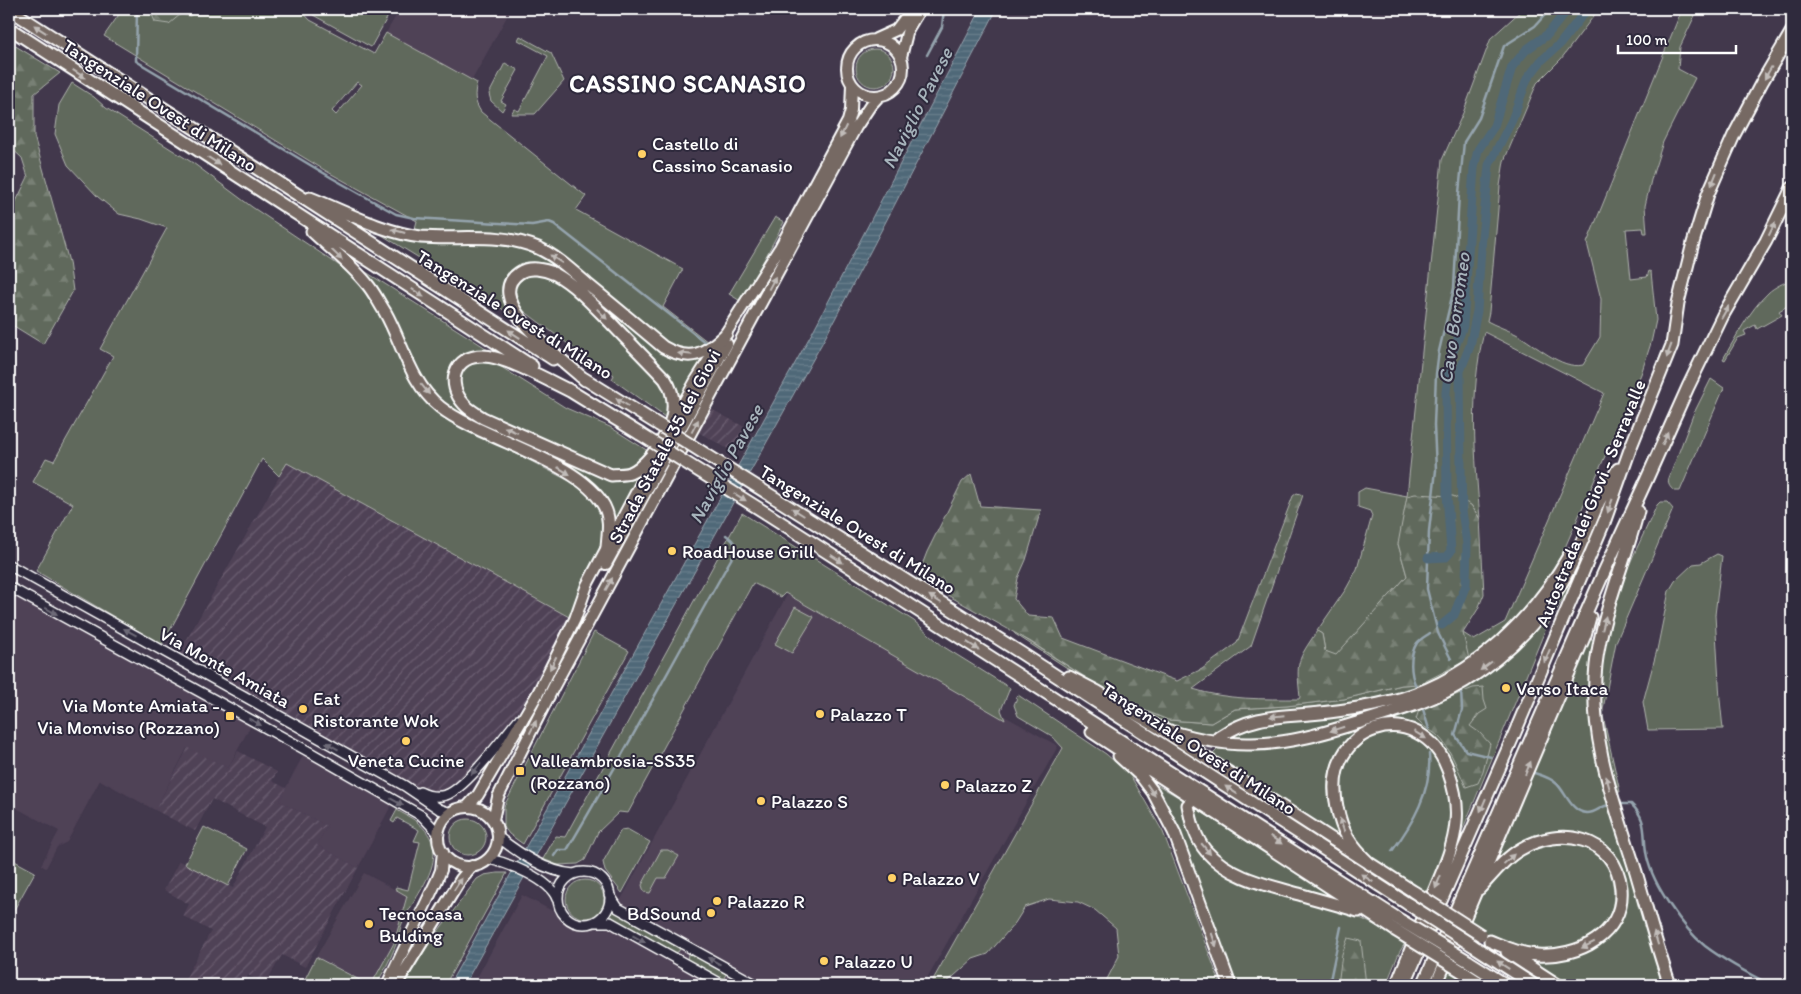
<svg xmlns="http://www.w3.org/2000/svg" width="1801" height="994" font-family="Itim,sans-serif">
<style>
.built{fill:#504257}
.industrial{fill:url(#industrial-furrows)}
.green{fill:#60695c;stroke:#b0b4ae;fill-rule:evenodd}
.forest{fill:url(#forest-firs);stroke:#b0b4ae}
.water{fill:url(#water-rules);stroke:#95a4ae}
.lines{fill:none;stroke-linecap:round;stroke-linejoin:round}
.stream{stroke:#95a4ae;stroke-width:2.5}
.canal{stroke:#4f6878;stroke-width:9}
.motorway-tunnel{stroke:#554c5e;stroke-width:11;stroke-dasharray:11 5.5;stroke-linecap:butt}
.secondary-casing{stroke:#fff;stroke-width:12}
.primary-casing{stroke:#fff;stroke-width:14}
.motorway-casing{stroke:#fff;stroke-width:15}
.secondary{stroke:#2f2a3d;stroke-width:9}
.primary{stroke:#766964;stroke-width:10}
.motorway{stroke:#766964;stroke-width:11}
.motorway-bridge-casing{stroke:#fff;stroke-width:15;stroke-linecap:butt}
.motorway-bridge{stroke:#766964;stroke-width:11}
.oneway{fill:#c1bcb9}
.oneway2{fill:#6d6a77}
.poi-dot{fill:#ffd166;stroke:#2f2a3d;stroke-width:2}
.labels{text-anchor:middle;stroke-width:4;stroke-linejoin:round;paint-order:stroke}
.street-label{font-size:19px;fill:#fff;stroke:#2f2a3d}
.poi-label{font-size:19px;fill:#fff;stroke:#2f2a3d;text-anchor:start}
.water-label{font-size:20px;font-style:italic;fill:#a7b4bc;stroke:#2f2a3d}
.district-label{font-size:24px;font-weight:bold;letter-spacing:1px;fill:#fff;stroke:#2f2a3d}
</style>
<defs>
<pattern id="industrial-furrows" width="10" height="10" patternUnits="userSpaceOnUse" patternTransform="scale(1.25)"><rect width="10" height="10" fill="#504257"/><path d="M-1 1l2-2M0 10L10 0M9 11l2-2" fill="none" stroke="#6a5e70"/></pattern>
<pattern id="forest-firs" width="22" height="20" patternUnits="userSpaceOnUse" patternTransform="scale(1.25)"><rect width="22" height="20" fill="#60695c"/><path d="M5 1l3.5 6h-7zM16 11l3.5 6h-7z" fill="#788074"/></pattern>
<pattern id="water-rules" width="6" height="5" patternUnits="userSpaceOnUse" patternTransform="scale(1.25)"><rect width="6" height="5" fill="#4f6878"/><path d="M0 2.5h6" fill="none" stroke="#697f8c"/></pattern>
</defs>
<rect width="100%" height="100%" fill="#42384c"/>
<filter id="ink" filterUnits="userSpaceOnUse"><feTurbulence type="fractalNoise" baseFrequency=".02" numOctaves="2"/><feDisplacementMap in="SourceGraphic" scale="10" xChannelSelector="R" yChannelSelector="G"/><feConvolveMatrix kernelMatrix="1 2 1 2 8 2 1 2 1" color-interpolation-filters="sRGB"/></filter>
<g filter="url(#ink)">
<!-- built -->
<path class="built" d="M 400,9 L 511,9 L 472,80 L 386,33 Z
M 9,587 L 253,721 L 228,768 L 187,748 L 155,810 L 100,780 L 67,842 L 57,847 L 46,868 L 41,865 L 59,831 L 9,804 Z
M 787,595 L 1058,746 L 923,985 L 473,985 L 522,895 L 579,925 L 605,929 Z
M 306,750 L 394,800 L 358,868 L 317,845 L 327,826 L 279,801 Z
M 364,873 L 407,896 L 394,943 L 371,985 L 316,957 Z"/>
<!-- industrial -->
<path class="industrial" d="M 711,409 L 750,430 L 737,454 L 698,432 Z
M 287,463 L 571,618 L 525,702 L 461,781 L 458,781 L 446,790 L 433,793 L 414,786 L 323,734 L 263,703 L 179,653 Z
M 188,748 L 228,768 L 238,751 L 277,772 L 272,781 L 286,788 L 279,801 L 327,826 L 317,845 L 358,868 L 305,967 L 282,955 L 265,984 L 248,975 L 243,985 L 182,985 L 211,931 L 183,916 L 189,904 L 164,890 L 179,861 L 233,888 L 265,827 L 212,799 L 195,831 L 155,810 Z"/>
<!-- green -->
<path class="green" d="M 119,9 L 300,9 L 310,20 L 374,54 L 386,33 L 477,83 C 474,95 474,101 481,112 L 586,196 L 576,210 L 683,269 L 663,307 L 708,342 L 705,347 C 678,353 678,351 656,336 L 544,246 L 414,232 L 417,221 L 326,171 L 104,36 L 118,16 ZM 357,82 L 362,85 L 336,115 L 332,111 Z
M 317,9 L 392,9 L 371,47 L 313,15 Z
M 1523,9 L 1599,9 L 1561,59 L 1537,83 L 1504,161 L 1500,186 L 1489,312 L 1487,321 C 1496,326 1506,329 1516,334 C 1535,344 1561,370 1583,365 L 1600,337 L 1601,299 L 1587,243 L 1682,9 L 1698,9 L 1680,47 L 1678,69 L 1695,78 L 1663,142 L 1651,180 L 1645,206 L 1647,233 L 1644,233 L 1643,228 L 1626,229 L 1631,279 L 1647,277 L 1649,271 L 1651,272 L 1656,320 L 1651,343 L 1641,374 L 1563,552 L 1529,607 L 1508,630 L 1462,666 L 1420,687 L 1374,701 L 1346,706 L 1263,713 L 1243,718 L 1226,726 L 1213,736 L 1170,728 L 1121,703 L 1015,634 L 1013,631 L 1122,701 L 1168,720 L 1211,723 L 1235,709 L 1287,706 L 1344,699 L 1402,685 L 1420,684 L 1463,633 L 1474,640 L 1505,622 L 1604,393 L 1484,332 C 1469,393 1475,457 1480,519 L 1471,505 L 1398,544 L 1407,576 L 1336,656 L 1325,651 L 1322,634 L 1317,631 L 1346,589 L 1357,569 L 1372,516 L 1370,511 L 1358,507 L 1358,492 L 1365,488 L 1407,496 L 1442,160 L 1463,113 L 1491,38 Z
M 520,36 L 551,53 L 564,81 L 535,114 L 511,114 L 514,109 L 519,111 L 548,56 L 518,40 Z
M856 68a19 19 0 1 1 38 0a19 19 0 1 1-38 0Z
M 505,63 L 518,70 L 501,101 L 506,104 L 502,111 L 491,101 L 489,94 Z
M 72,83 L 94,97 L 106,108 L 193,163 L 252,207 L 340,266 L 357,281 L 379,312 L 400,357 L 463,426 L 575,484 L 593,500 L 603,519 L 603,540 L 571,618 L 287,463 L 279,476 L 262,459 L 162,645 L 36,571 L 73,504 L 33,482 L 46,458 L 54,461 L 113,356 L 100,349 L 167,228 L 141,219 L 119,214 L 98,197 L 68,165 L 55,134 L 59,105 Z
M 775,217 L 784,222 L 742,302 L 729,294 Z
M 378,230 L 514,245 L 545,256 L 659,348 L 692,360 L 704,360 L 679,400 C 671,371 613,312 587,293 C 571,282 550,274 532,265 L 504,298 L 508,311 L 507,312 L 377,232 Z
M 347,260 L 486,348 L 486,351 L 452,367 L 449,375 L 448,386 L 451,393 L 457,403 L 480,421 L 606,480 L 619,481 L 638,478 L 614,523 L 604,500 L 449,409 L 433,394 Z
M 534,274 C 542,276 549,277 556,281 C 586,299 610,328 634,354 C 645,365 660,377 667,391 C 671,400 669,408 665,417 L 612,379 L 614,375 L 613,374 L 596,362 L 588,359 L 524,311 L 519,304 L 516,292 L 514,291 C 519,281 523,277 534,274 Z
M 1792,279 L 1792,308 L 1789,305 L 1779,311 L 1782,315 L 1757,329 L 1755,325 L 1744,331 L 1746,335 L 1738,338 L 1725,360 L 1723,359 C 1736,337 1749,311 1768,293 C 1774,287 1784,283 1792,279 Z
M 482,361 L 498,365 L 566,408 L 610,427 L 648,451 C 636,464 625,471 606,470 L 481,412 C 474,407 462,400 459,390 C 454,372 466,363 482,361 Z
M 1711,379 L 1724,388 L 1680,491 L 1674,491 C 1670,487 1667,484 1669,478 L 1693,415 Z
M 1660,502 L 1667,502 L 1673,509 L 1616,642 L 1603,709 L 1603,716 L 1620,792 L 1615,792 C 1611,779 1606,765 1604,751 C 1599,717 1597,682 1603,648 C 1611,597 1636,551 1657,505 Z
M 742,513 L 914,621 L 944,647 L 1010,688 L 1001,710 L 1005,720 L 785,593 L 781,597 L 753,583 L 628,813 L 619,812 L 598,832 L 585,860 L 578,864 L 558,865 L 543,859 L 556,836 L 565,837 Z
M 1717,554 L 1722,556 L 1715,615 L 1720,700 L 1723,729 L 1648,730 L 1643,702 L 1657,650 L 1669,591 L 1675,581 L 1693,564 L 1701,563 Z
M 1571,578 L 1572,578 L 1566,594 L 1546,628 L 1460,836 C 1460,806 1461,777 1445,750 C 1441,742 1431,735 1422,730 C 1380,708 1335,733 1328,780 C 1325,800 1336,823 1344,842 L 1209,758 L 1218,749 L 1258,751 L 1293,746 L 1335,736 L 1410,711 L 1550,611 Z
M 795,607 L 814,617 L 792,653 L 775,644 Z
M 594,632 L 629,651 L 523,844 L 509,834 L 504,827 L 504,806 Z
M 1590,638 L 1596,641 L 1590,708 L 1593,741 L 1600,773 L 1665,985 L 1560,985 L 1527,959 C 1557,960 1590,959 1611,934 C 1615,930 1622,921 1622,914 C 1622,906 1617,894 1615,885 C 1613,876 1609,854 1605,848 C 1604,845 1599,843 1596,841 C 1568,820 1518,834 1497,860 L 1495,859 Z
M 1018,695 L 1106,754 L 1130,775 L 1163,832 L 1221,985 L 1104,985 L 1119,956 L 1116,928 L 1095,910 L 1078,902 L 1049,899 L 1025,907 L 1015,923 L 988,954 L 973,959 L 944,985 L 930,985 L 1063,748 L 1052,736 L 1018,716 L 1014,705 Z
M 1368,713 L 1368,716 L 1280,740 L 1224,739 L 1234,732 L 1262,723 Z
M 1394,732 C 1408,735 1421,739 1431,750 C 1450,770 1455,816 1448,841 C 1443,859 1434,877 1427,895 L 1374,862 L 1360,846 L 1345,819 L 1339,797 L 1343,762 L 1364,739 L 1375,734 Z
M 1156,784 L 1185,801 L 1189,830 L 1256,887 L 1330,908 L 1358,917 L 1391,933 L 1405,943 L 1399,953 L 1386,985 L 1235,985 C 1211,919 1191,848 1155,787 Z
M 1194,807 L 1338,898 L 1337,900 C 1287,886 1196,874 1194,807 Z
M 397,810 C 403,814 411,817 417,822 C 455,853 419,889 403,921 C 399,929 399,939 395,947 C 390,960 383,973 376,985 L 371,985 L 394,943 L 407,896 L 395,889 L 396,887 L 408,890 L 420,842 L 414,841 L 419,830 L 397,818 L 394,823 L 391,821 Z
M450 837a18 18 0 1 1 36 0a18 18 0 1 1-36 0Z
M 204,827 L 247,849 L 228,886 L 185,864 Z
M 627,829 L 650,842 L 622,893 L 605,871 L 603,862 L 621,830 Z
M 1565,841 C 1570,842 1576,842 1580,844 C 1619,858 1624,910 1596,936 C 1592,940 1584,941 1579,943 C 1556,952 1527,953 1504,944 C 1491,940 1479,930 1467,923 L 1487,884 L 1509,862 L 1533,847 Z
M 661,850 L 668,850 L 679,856 L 666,878 L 658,878 L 650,893 L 644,892 L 642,885 Z
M 9,858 L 35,872 L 9,919 Z
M 497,873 L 507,873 L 445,985 L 402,985 L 433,938 L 477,879 L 484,875 Z
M566 899a19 19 0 1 1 38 0a19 19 0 1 1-38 0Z
M 612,912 L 617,912 L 680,949 L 678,952 L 673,953 L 615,920 L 611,915 Z
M 688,954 L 691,954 L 726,974 L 723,980 L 687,960 Z
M 316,957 L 369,985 L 302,985 Z
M 1447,971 L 1472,985 L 1442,985 Z"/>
<!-- forest -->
<path class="forest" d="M 150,9 L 199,9 L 190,16 L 181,14 L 169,24 L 155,22 Z
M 9,42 L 60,73 L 34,94 L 34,136 L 69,262 L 73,291 L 43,344 L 9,323 L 9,216 L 28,177 L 22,158 L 9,146 Z
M 971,474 L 980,506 L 1041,510 L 1026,560 L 1018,578 L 1014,599 L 1028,616 L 1054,618 L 1063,638 L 1177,681 L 1202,669 L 1237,643 L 1293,496 L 1297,493 L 1303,495 L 1251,646 L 1193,689 C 1226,700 1264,699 1299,699 L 1300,697 C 1296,661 1297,661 1317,631 L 1322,634 L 1325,651 L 1336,655 L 1407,576 L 1398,544 L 1407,496 L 1415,494 L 1453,496 L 1471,505 L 1480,519 L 1484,594 L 1478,609 L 1463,633 L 1469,659 L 1420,684 L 1402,685 L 1344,699 L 1287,706 L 1235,709 L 1211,723 L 1168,720 L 1122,701 L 1031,642 L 917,578 L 927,552 L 962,482 Z
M 1483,687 L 1484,700 L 1487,709 L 1479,714 L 1470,726 L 1480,733 L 1490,744 L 1483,772 L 1478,783 L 1466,787 C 1459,772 1450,747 1438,736 C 1430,729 1425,729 1416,719 L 1419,710 L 1473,688 Z
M 1348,938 L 1361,941 L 1366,985 L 1338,985 L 1342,954 Z"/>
<!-- water -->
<path class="water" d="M 981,9 L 997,9 L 826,336 L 464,985 L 449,985 L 813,331 Z"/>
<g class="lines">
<!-- stream -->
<path class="stream" d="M 137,9 L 136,61 L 332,178 L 396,214 L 414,218 L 532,225 L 549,222 L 554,224 L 706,343
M 927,55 L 942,27 L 944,9
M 1451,659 L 1438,633 L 1427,589 L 1429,531 L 1436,470 L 1434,425 L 1436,374 L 1439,351 L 1454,288 L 1459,193 L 1464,142 L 1479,118 L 1504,46 L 1535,26 L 1550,9
M 1416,686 C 1410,674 1409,655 1417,643 C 1420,639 1426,636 1430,633
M 1461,690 L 1462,710 L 1455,735 L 1466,751 L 1491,757
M 1422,706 L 1429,729
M 1531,772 C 1540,775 1550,777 1557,784 C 1566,793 1572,813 1587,813 C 1597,813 1600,806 1609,805
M 1620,804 L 1631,804 C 1649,821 1642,835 1647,857 C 1653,885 1683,928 1705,946 C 1725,961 1749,974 1771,985
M 1392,851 C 1413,823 1432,791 1429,754
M 554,856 L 558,850 L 567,850 C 625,753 678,652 734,554 C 737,544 734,541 726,535
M 1329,985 L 1341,927"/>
<!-- canal -->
<path class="canal" d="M 1428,558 L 1446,557 L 1451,551 L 1447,494 L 1446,392 L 1450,359 L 1463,326 L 1474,168 L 1478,150 L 1494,126 L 1512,67 L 1526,50 L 1548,34 L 1568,9
M 1442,625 L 1454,615 L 1466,585 L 1467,544 L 1462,511 L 1461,469 L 1460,371 L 1470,346 L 1477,311 L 1481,248 L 1489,165 L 1512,120 L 1527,79 L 1541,61 L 1560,44 L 1587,9"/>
<!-- motorway-tunnel -->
<path class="motorway-tunnel" d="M 1188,793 C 1189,770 1201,751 1219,737"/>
<!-- secondary casing -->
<g class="secondary-casing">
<path id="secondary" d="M 9,565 L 405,786 L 439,809 L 451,813
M 9,587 L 306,750 L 422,816 L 439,834
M 420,792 C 428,796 436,798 446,795 C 466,788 503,738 518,720
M 498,837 C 520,854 546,872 574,874
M 489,859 C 508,863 550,879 557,899
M558 898a26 26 0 1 1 52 0a26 26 0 1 1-52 0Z
M 609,894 L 618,908 L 757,985
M 595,922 L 610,922 L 723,985"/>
</g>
<!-- primary casing -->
<g class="primary-casing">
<path id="primary" d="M 876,39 L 896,30 L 912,9
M847 68a28 28 0 1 1 56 0a28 28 0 1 1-56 0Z
M 901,57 L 908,29 L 920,9
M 777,253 L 848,121 L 851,110 L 852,84
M 672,424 L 695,382 L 779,249
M 606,564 L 727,344
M 467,807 L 478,795 L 538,693 L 575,619 L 587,585 L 656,455
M438 837a30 30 0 1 1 60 0a30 30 0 1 1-60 0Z
M 493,820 L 498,797 L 553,688 L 856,127 L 870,106 L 879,96
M 387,985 L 437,880 L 441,870 L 443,852
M 396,985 L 461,879 L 472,866"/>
</g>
<!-- motorway casing -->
<g class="motorway-casing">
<path id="motorway" d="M 9,9 L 553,359
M 9,28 L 532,366
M 310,198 C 344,211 384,233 421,237 C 460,240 501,232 538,248 C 556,256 572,271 587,284 C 613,305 638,326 663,347 C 691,363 705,354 726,334
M 312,231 C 330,248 351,264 367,284 C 374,292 379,303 385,312 C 403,344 410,383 440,407 C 482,440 579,460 604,506 C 611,519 608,533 607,547
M 580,376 L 659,425
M 567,389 L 640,434
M 572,392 C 551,382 505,356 483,356 C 453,356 446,384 464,404 C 469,410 477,414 483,418 L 611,475 C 617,474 625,475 630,473 C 638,470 645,463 651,456 C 669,434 683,406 665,379 C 648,361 630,343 612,324 C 595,307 577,286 555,274 C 544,269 529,266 519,273 C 479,300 567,363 585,380
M 775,498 L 1021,653 L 1408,904
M 1597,505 L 1618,469
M 1638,511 C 1625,563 1602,612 1596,665 C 1588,737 1615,805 1636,872 C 1647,910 1657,948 1670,985
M 766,513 L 1400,920
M 1069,677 L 1098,692 L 1158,727 L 1414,892
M 1158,727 C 1187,737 1216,744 1247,744 C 1285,745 1321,734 1357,723 C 1390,713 1423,704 1453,688 C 1483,672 1513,647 1535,621 C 1566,585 1582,541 1600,499
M 1092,732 L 1395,930
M 1219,737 C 1257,712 1286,718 1329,712 C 1354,709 1379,705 1403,698 C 1475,676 1534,618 1570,554
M 1119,756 L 1141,776 L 1153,792 L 1174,832 L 1230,985
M 1188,805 C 1191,821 1195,838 1206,851 C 1230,878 1267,885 1299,894 C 1319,900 1339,905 1358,911
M 1370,864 C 1351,846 1342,833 1337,807 C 1319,724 1421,695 1448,770 C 1454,787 1458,804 1456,822 C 1454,847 1443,870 1433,894 C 1421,923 1410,952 1398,981
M 1479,889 C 1492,875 1505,858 1521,849 C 1559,826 1616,836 1621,888 C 1625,935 1577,958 1537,955 C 1520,954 1505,947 1490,941
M 1472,945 L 1534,985
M 1507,952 L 1558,985
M 1468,961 L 1506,985
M 1463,972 L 1483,985
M 1404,985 L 1513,737 L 1605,520 L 1632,444 L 1672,345 L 1678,303 L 1693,243 L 1708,194 L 1734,135 L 1762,82 L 1792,31
M 1423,985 L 1604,572 L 1645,483 L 1688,387 L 1723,315 L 1766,241 L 1792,188
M 1436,985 L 1585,635 L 1590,617"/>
</g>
<!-- secondary -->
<use href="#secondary" class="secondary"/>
<!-- primary -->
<use href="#primary" class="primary"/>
<!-- motorway -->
<use href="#motorway" class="motorway"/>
<!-- motorway-bridge casing -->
<g class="motorway-bridge-casing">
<path id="motorway-bridge" d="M 659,425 L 775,498
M 640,434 L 766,513
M 1414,892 L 1481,935
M 1408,904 L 1472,945
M 1400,920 L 1468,961
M 1395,930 L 1463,972"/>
</g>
<!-- motorway-bridge -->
<use href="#motorway-bridge" class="motorway-bridge"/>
</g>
<!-- one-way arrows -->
<defs><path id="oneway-solid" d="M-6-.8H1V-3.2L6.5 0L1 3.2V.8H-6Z" transform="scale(1.25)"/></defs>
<g class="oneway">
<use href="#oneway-solid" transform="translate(40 29) rotate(-147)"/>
<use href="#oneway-solid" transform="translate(1768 73) rotate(120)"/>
<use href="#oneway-solid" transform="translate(79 74) rotate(33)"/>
<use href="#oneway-solid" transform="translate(843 132) rotate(116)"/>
<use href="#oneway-solid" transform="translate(214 161) rotate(33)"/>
<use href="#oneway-solid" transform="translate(1714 179) rotate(112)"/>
<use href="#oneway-solid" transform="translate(1772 229) rotate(-64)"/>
<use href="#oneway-solid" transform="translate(398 231) rotate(-165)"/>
<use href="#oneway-solid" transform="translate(337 255) rotate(44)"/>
<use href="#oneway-solid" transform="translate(556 259) rotate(-146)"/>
<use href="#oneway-solid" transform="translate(772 283) rotate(-62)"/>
<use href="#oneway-solid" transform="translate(418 293) rotate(33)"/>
<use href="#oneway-solid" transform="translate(1725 312) rotate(-61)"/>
<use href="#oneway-solid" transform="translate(602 314) rotate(46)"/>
<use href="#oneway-solid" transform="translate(514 334) rotate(-147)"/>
<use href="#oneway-solid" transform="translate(1669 351) rotate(110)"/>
<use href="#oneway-solid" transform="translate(685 354) rotate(-174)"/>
<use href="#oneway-solid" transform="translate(425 389) rotate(51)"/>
<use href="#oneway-solid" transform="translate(622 402) rotate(-148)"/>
<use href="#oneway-solid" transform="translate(695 426) rotate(-62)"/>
<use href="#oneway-solid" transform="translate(511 430) rotate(-156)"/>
<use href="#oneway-solid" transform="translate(1665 439) rotate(-66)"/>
<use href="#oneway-solid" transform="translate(564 471) rotate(31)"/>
<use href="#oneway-solid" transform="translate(740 497) rotate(32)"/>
<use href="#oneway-solid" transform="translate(1610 506) rotate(110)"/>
<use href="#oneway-solid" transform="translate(798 512) rotate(-148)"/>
<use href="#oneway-solid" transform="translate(837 559) rotate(33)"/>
<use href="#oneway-solid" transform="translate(609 584) rotate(-61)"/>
<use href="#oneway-solid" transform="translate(935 599) rotate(-148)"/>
<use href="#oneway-solid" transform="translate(1604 623) rotate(-76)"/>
<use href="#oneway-solid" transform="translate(973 646) rotate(33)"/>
<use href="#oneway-solid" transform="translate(1547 656) rotate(113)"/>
<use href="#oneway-solid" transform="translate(553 663) rotate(117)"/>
<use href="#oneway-solid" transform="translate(1486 666) rotate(143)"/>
<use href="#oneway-solid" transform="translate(1277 716) rotate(174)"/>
<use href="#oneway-solid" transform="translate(533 727) rotate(-63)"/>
<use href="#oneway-solid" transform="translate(1337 729) rotate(163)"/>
<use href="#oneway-solid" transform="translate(1420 735) rotate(31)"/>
<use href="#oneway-solid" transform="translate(1528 768) rotate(-67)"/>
<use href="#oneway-solid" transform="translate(1608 783) rotate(-106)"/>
<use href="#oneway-solid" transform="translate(1151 790) rotate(55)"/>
<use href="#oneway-solid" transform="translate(1231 790) rotate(-147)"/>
<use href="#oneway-solid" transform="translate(1483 805) rotate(113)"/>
<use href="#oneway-solid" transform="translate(1342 825) rotate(-109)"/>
<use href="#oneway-solid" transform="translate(1276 840) rotate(33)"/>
<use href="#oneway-solid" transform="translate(1206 849) rotate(50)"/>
<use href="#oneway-solid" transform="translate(1509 859) rotate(-43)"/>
<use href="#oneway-solid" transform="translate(1367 878) rotate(-147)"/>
<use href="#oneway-solid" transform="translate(1438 882) rotate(112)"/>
<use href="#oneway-solid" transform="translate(458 884) rotate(-57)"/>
<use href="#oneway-solid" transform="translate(1656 938) rotate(-107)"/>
<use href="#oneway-solid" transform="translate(1214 940) rotate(71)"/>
<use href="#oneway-solid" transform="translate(1588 945) rotate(154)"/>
<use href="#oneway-solid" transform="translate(1503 965) rotate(-147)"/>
</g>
<g class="oneway2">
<use href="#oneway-solid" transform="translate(51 611) rotate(29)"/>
<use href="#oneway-solid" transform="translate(130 632) rotate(-151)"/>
<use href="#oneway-solid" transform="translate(255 722) rotate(29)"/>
<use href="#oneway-solid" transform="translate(332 746) rotate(-151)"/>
<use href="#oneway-solid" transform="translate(476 769) rotate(131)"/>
<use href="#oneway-solid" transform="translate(397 802) rotate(29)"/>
<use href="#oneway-solid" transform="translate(639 939) rotate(29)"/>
<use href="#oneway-solid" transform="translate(714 961) rotate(-151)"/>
</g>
</g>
<!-- markers -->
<g class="poi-dot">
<circle cx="642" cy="154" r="5"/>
<circle cx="672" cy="551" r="5"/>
<circle cx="1506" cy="688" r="5"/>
<circle cx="303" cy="709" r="5"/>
<circle cx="820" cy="714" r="5"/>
<rect x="225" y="711" width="10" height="10" rx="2.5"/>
<circle cx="406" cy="741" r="5"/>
<rect x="515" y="766" width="10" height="10" rx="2.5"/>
<circle cx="945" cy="785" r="5"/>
<circle cx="761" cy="801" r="5"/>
<circle cx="892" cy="878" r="5"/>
<circle cx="717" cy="901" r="5"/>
<circle cx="711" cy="913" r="5"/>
<circle cx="369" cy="924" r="5"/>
<circle cx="824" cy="961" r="5"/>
</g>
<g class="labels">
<!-- street labels -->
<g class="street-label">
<text transform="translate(160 105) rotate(33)" y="7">Tangenziale Ovest di Milano</text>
<text transform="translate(515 314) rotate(32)" y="7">Tangenziale Ovest di Milano</text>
<text transform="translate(664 446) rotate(-62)" y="7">Strada Statale 35 dei Giovi</text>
<text transform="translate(1590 503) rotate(-68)" y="7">Autostrada dei Giovi - Serravalle</text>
<text transform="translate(858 529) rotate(32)" y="7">Tangenziale Ovest di Milano</text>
<text transform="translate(225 667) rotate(29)" y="7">Via Monte Amiata</text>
<text transform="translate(1199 748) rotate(33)" y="7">Tangenziale Ovest di Milano</text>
</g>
<!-- poi labels -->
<g class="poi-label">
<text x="652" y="150">Castello di<tspan x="652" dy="22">Cassino Scanasio</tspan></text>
<text x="682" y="558">RoadHouse Grill</text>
<text x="1516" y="695">Verso Itaca</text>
<text x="313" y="705">Eat<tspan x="313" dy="22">Ristorante Wok</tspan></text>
<text x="220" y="712" text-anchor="end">Via Monte Amiata -<tspan x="220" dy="22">Via Monviso (Rozzano)</tspan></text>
<text x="830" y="721">Palazzo T</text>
<text x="406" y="767" text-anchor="middle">Veneta Cucine</text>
<text x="530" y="767">Valleambrosia-SS35<tspan x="530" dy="22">(Rozzano)</tspan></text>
<text x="955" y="792">Palazzo Z</text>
<text x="771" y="808">Palazzo S</text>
<text x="902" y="885">Palazzo V</text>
<text x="727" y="908">Palazzo R</text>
<text x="379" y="920">Tecnocasa<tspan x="379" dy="22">Bulding</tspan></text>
<text x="701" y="920" text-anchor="end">BdSound</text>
<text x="834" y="968">Palazzo U</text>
</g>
<!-- water labels -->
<g class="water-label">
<text transform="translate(917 108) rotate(-63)" y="7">Naviglio Pavese</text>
<text transform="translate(1454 318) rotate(-82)" y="7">Cavo Borromeo</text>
<text transform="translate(726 464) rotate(-61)" y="7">Naviglio Pavese</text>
</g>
<!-- district labels -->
<g class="district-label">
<text x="688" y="92">CASSINO SCANASIO</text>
</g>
</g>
<!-- margin -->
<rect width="1801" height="994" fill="none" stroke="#2f2a3d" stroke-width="30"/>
<rect x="15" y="15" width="1771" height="964" fill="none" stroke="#fff" stroke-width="2" filter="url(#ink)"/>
<!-- scale -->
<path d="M1618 45v8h118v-8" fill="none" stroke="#ffffff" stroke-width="2.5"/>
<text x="1626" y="45" font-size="15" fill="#ffffff" stroke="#2f2a3d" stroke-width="4" paint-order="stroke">100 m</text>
</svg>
